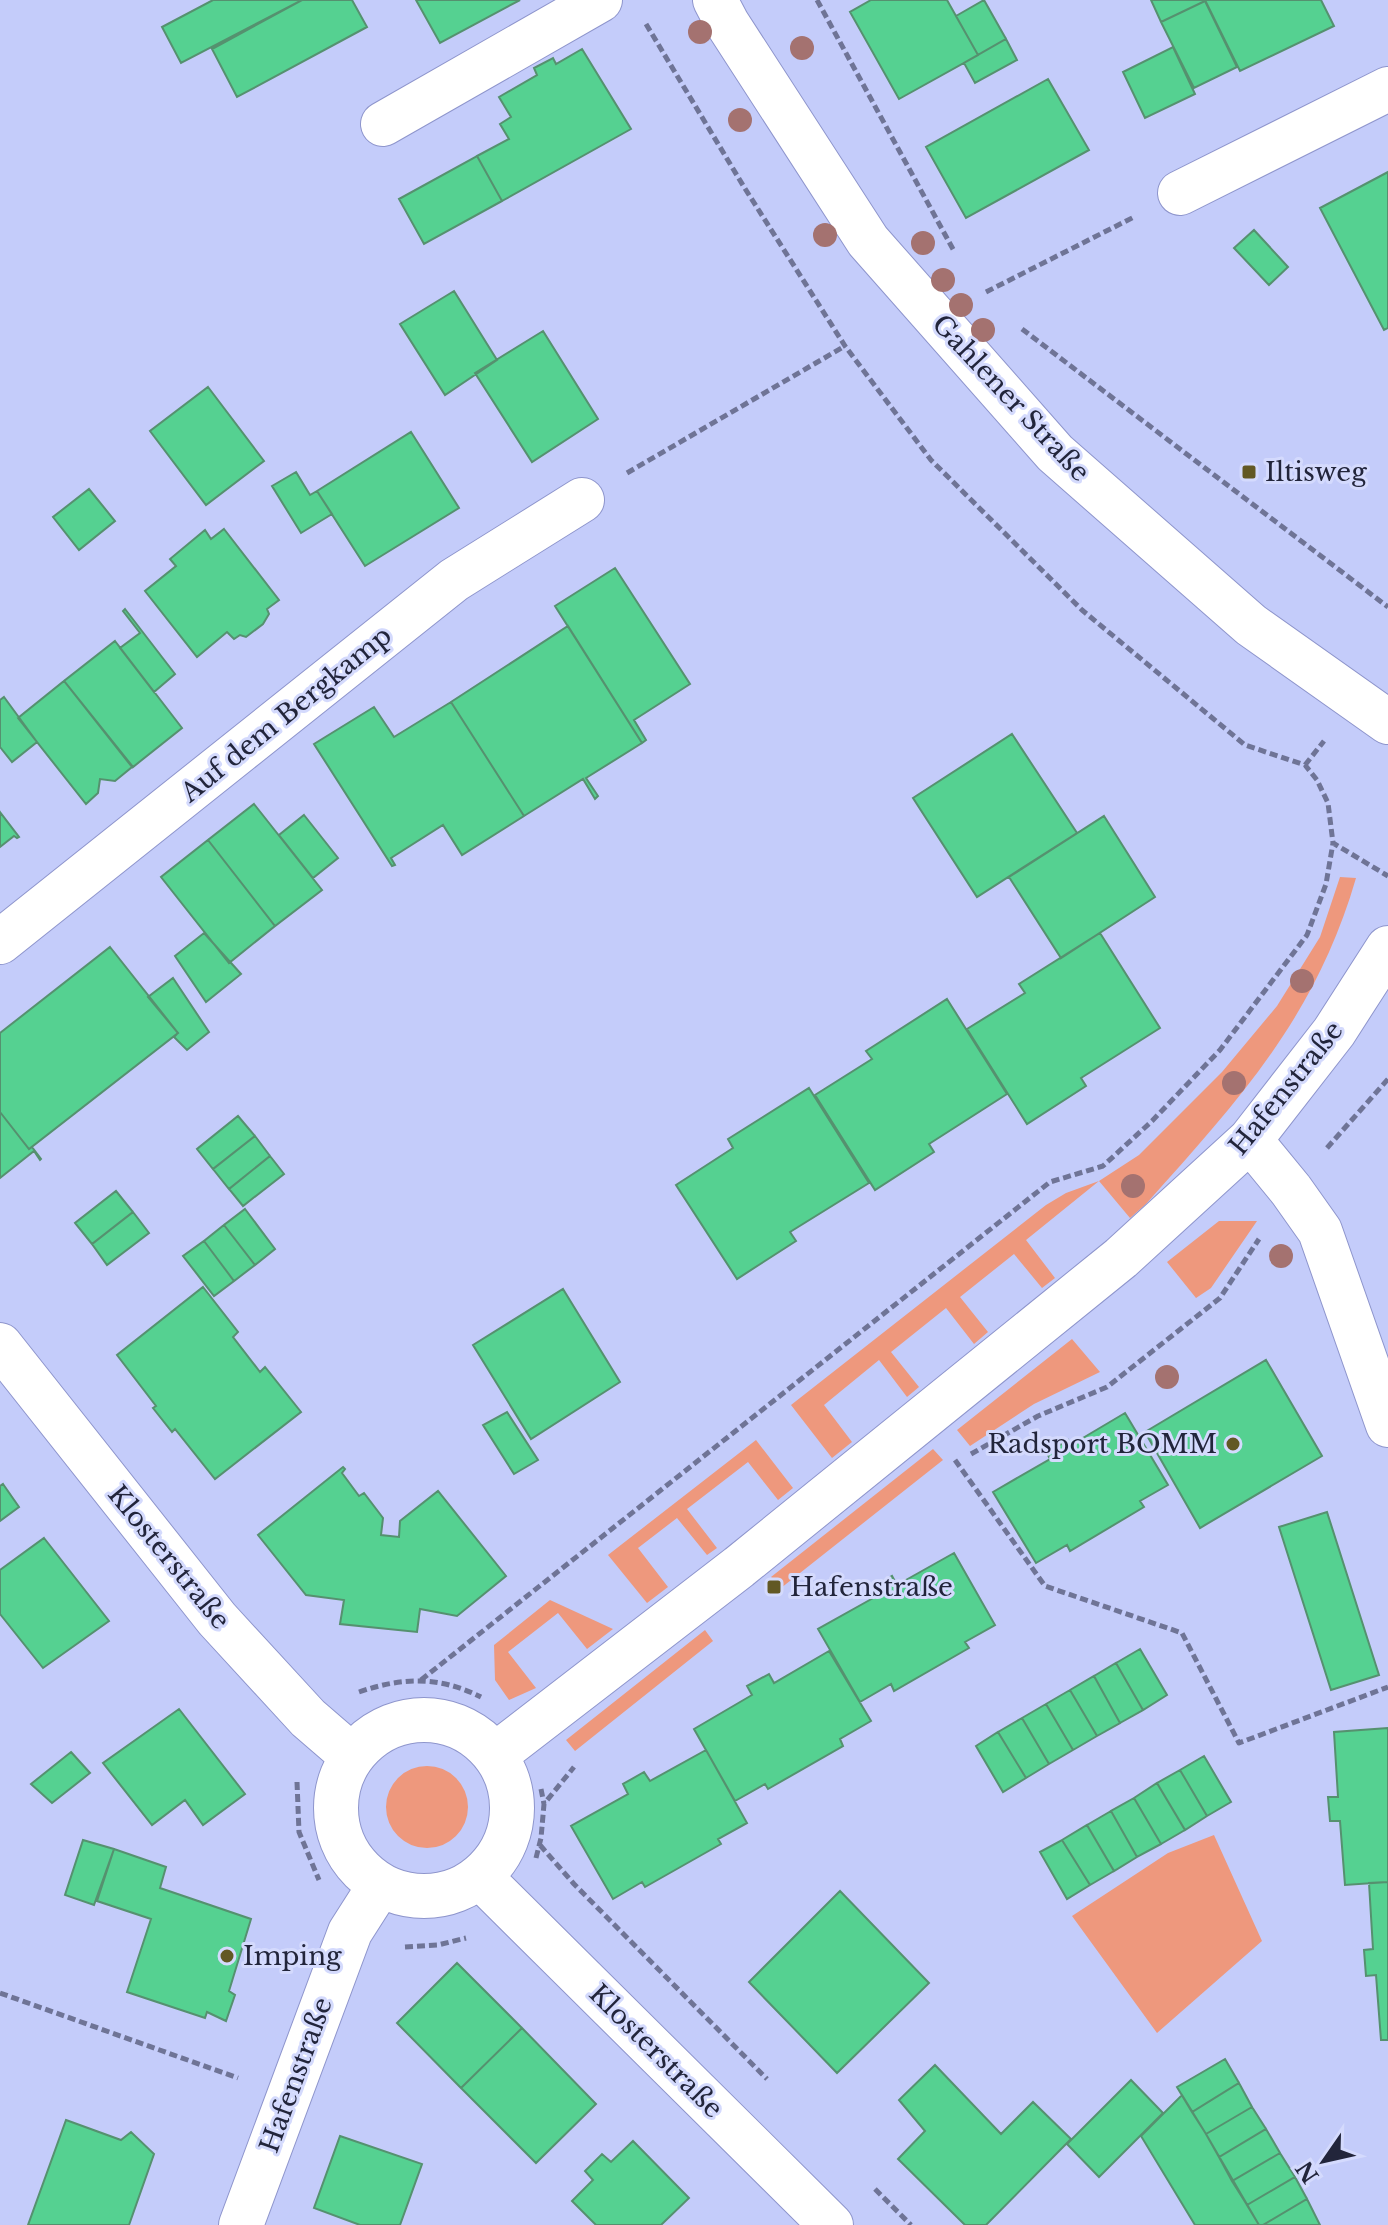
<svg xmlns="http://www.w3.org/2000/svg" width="1388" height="2225" font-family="'Libre Baskerville',serif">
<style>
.green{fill:#ee987d}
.building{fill:#55d191;stroke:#55916f;stroke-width:2}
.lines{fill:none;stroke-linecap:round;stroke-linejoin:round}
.minor-casing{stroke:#8e95cc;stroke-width:46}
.major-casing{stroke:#8e95cc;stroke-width:46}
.path{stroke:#6f7496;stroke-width:5;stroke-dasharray:8 4;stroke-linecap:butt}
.minor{stroke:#fff;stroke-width:44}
.major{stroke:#fff;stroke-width:44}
.tree{fill:#a47270}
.poi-dot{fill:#625824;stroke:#d4dafd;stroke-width:3}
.labels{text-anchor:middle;stroke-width:6;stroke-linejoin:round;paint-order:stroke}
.street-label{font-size:26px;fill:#22253b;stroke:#d4dafd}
.poi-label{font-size:26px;fill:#22253b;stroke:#d4dafd;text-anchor:start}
</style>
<rect width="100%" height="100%" fill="#c4ccfa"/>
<!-- green -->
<path class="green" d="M 1340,877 L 1356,878 C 1316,1016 1240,1099 1146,1204 L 1130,1218 L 1099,1181 L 1026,1240 L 1055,1278 L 1042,1288 L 1014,1254 L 960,1297 L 988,1332 L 974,1344 L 946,1308 L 891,1352 L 919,1387 L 907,1397 L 879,1360 L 824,1405 L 852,1442 L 832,1458 L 791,1405 L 1046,1205 L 1066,1193 L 1099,1181 L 1139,1155 L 1222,1072 L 1277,1006 L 1320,937 Z
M 1219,1221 L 1257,1221 L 1211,1288 L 1196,1298 L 1167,1262 Z
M 1072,1339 L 1100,1372 L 1034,1404 L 970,1446 L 957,1430 Z
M 756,1440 L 793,1488 L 778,1500 L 748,1462 L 687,1509 L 717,1548 L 707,1555 L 677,1518 L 638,1548 L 668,1587 L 647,1603 L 608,1555 Z
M 933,1449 L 943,1460 L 781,1588 L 771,1577 Z
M 550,1600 L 613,1629 L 587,1649 L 558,1613 L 508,1652 L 536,1688 L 509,1700 L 495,1680 L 494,1645 Z
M 705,1630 L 713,1641 L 575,1751 L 566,1740 Z
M386 1807a41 41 0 1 1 82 0a41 41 0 1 1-82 0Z
M 1214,1835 L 1262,1941 L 1157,2033 L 1072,1916 L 1168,1853 Z"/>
<!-- building -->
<path class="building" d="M 213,0 L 302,0 L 181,63 L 162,27 Z
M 302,0 L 352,0 L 367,27 L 237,97 L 212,49 Z
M 416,0 L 520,0 L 440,43 Z
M 871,0 L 947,0 L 978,55 L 899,99 L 850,12 Z
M 984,0 L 1006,39 L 978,55 L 956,16 Z
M 1151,0 L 1205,0 L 1205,1 L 1161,22 Z
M 1205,0 L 1321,0 L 1334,26 L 1240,71 Z
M 1205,1 L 1237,67 L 1194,88 L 1161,22 Z
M 1006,39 L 1017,60 L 975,83 L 964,63 Z
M 1173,47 L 1195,94 L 1145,118 L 1123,72 Z
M 582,49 L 631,129 L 502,201 L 477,156 L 509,139 L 500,124 L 511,117 L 499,97 L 537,75 L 534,68 L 553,58 L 556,64 Z
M 1048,79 L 1089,150 L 966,218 L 926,147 Z
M 477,156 L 502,201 L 424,244 L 399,199 Z
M 1388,172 L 1388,328 L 1384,330 L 1320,208 Z
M 1254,230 L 1288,267 L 1269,285 L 1234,248 Z
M 454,291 L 497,360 L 445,395 L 400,324 Z
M 543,331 L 598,419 L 532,462 L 475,373 Z
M 208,387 L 264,461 L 206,505 L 150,431 Z
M 411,432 L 459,508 L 365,566 L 317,491 Z
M 296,472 L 310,495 L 317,491 L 332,514 L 301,533 L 272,486 Z
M 89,489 L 115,521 L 79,550 L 53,517 Z
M 224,529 L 279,600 L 267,609 L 269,614 L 263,624 L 246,637 L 240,635 L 234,639 L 227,632 L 197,657 L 145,591 L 176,566 L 170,559 L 205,530 L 211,539 Z
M 615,568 L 690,684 L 634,720 L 646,740 L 642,743 L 555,606 Z
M 125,609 L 175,674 L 154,692 L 120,648 L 140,633 L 123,611 Z
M 568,626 L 642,743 L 586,778 L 598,796 L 595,799 L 583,779 L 524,816 L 451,702 Z
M 115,641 L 182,728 L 133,767 L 64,681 Z
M 64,681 L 132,767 L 115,781 L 100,779 L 98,793 L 86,804 L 18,718 Z
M 4,697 L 37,742 L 12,762 L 0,747 L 0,700 Z
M 451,702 L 524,816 L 462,855 L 443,825 L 391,858 L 395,865 L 392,866 L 314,744 L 374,707 L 394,737 Z
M 1012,734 L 1077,833 L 977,897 L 913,798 Z
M 254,804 L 322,890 L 275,926 L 208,840 Z
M 0,812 L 19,837 L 17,838 L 14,836 L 0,847 Z
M 304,815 L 338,858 L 313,878 L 279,835 Z
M 1104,816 L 1155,897 L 1061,958 L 1009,877 Z
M 208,840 L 275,926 L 229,963 L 161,877 Z
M 204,933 L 241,974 L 206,1002 L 175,956 Z
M 1100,933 L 1160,1028 L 1081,1078 L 1086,1086 L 1027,1124 L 967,1029 L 1025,993 L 1019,984 Z
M 110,947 L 178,1033 L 29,1149 L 0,1112 L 0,1033 Z
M 173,978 L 209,1032 L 187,1050 L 174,1037 L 178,1033 L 148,997 Z
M 947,999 L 1007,1094 L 929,1144 L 934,1152 L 875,1190 L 815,1095 L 872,1059 L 866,1051 Z
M 809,1088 L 869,1183 L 790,1232 L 796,1241 L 737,1279 L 676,1185 L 733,1148 L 728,1139 Z
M 0,1112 L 29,1149 L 32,1147 L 41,1159 L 40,1160 L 34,1151 L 0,1178 Z
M 238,1116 L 255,1136 L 213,1169 L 197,1149 Z
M 255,1136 L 270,1156 L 229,1189 L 213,1169 Z
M 270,1156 L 284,1174 L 243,1206 L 229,1189 Z
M 116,1191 L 133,1212 L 92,1244 L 75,1223 Z
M 245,1209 L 275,1249 L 255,1265 L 224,1225 Z
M 133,1212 L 149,1233 L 107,1265 L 92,1244 Z
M 224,1225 L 255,1265 L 234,1281 L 204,1241 Z
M 204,1241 L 234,1281 L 214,1296 L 183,1256 Z
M 203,1287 L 238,1332 L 233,1337 L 260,1372 L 265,1367 L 301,1412 L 215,1479 L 175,1429 L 172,1432 L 153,1408 L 156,1406 L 117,1355 Z
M 563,1289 L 620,1382 L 531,1439 L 473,1345 Z
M 1266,1360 L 1322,1456 L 1200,1528 L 1145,1432 Z
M 507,1412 L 538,1460 L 514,1474 L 483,1425 Z
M 1125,1413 L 1168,1485 L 1140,1501 L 1144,1507 L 1070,1551 L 1067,1545 L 1036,1563 L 993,1492 L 1050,1459 L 1047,1453 L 1068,1440 L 1071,1445 Z
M 343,1467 L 345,1469 L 342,1473 L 359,1496 L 364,1493 L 383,1518 L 381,1535 L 399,1537 L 400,1521 L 438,1491 L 506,1576 L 457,1616 L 420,1609 L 417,1632 L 340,1624 L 344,1600 L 306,1595 L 258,1535 Z
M 3,1484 L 19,1507 L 0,1521 L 0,1486 Z
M 1327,1512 L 1379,1675 L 1331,1690 L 1279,1527 Z
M 44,1538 L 109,1621 L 43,1668 L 0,1614 L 0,1570 Z
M 954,1553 L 995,1625 L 965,1642 L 969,1648 L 894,1691 L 891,1684 L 860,1702 L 818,1629 L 875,1597 L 870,1589 L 892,1576 L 897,1585 Z
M 1140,1649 L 1167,1695 L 1143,1710 L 1116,1663 Z
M 829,1651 L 871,1721 L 840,1739 L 843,1746 L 768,1789 L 765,1784 L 735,1801 L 694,1729 L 752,1695 L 747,1686 L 769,1674 L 774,1683 Z
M 1116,1663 L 1143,1710 L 1120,1723 L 1094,1676 Z
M 1094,1676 L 1120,1723 L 1097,1736 L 1070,1690 Z
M 1070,1690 L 1097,1736 L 1073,1750 L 1046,1704 Z
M 1046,1704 L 1073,1750 L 1049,1764 L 1022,1718 Z
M 179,1709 L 245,1794 L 203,1825 L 185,1800 L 152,1825 L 103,1763 Z
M 1022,1718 L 1049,1764 L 1026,1778 L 998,1732 Z
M 1388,1728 L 1388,1882 L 1345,1885 L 1340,1821 L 1330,1821 L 1328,1797 L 1338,1797 L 1334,1732 Z
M 998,1732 L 1026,1778 L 1003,1792 L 976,1746 Z
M 706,1750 L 747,1823 L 718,1839 L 721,1844 L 645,1887 L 642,1882 L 613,1899 L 571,1826 L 628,1794 L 623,1784 L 644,1772 L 650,1781 Z
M 71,1752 L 90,1773 L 52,1803 L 31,1784 Z
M 1204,1756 L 1231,1802 L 1207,1816 L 1180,1770 Z
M 1180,1770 L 1207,1816 L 1185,1830 L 1157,1783 Z
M 1157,1783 L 1185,1830 L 1161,1844 L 1134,1798 Z
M 1134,1798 L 1161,1844 L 1137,1857 L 1111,1811 Z
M 1111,1811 L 1137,1857 L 1114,1871 L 1087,1825 Z
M 1087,1825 L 1114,1871 L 1090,1885 L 1062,1840 Z
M 83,1840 L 114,1849 L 94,1905 L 65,1895 Z
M 1062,1840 L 1090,1885 L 1067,1899 L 1040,1852 Z
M 114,1849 L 166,1867 L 160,1888 L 251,1919 L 229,1991 L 235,1995 L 226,2021 L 207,2012 L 205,2018 L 127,1992 L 151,1919 L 97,1901 Z
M 1388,1882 L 1388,2040 L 1381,2040 L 1376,1975 L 1366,1976 L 1364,1950 L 1373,1949 L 1369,1883 Z
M 840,1891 L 929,1983 L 837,2073 L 749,1982 Z
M 457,1963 L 522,2028 L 461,2088 L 397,2023 Z
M 522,2028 L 596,2104 L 536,2163 L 461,2088 Z
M 1225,2059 L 1239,2083 L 1192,2112 L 1177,2087 Z
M 935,2065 L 1001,2134 L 1033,2102 L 1071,2139 L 986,2225 L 965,2225 L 898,2159 L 925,2131 L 899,2100 Z
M 1131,2080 L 1163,2113 L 1099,2177 L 1067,2144 Z
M 1239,2083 L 1252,2107 L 1206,2134 L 1192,2112 Z
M 1182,2095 L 1206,2134 L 1259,2225 L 1195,2225 L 1141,2136 Z
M 1252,2107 L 1266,2129 L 1219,2157 L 1206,2134 Z
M 66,2120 L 121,2140 L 131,2132 L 154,2154 L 129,2225 L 28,2225 Z
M 1266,2129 L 1280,2153 L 1232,2181 L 1219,2157 Z
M 340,2136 L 422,2164 L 400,2225 L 360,2225 L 314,2208 Z
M 633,2141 L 689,2198 L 661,2225 L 596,2225 L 572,2201 L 593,2180 L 585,2171 L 602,2154 L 611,2162 Z
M 1280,2153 L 1295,2177 L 1247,2205 L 1232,2181 Z
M 1295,2177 L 1307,2199 L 1263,2225 L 1259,2225 L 1247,2205 Z
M 1307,2199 L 1320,2225 L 1263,2225 Z"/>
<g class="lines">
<!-- minor casing -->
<g class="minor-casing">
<path id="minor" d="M 383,124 L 600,0
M 1180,193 L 1388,89
M 0,942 L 454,580 L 582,500
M 1250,1140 L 1291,1190 L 1320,1231 L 1388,1425
M 0,1345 L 217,1619 L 308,1718 L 352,1756
M336 1808a88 88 0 1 1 176 0a88 88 0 1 1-176 0Z
M 495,1755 L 739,1567 L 1121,1258 L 1250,1140 L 1334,1032 L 1388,948
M 480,1877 L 831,2225
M 241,2225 L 350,1932 L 380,1885"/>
</g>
<!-- major casing -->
<g class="major-casing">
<path id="major" d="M 715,0 L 727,23 L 868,241 L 1055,453 L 1251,625 L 1388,722"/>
</g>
<!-- path -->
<path class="path" d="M 817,0 L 954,251
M 646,24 L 744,187 L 845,346 L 931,460 L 1082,610 L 1245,745 L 1305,765 L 1317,780 L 1328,803 L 1333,843 L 1388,876
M 986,292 L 1134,217
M 1022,329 L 1388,607
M 627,473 L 845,346
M 1305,765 L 1324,741
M 1327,1148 L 1388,1079
M 971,1454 L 1038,1416 L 1107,1387 L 1220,1298 L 1259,1239
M 955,1460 L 1045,1586 L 1182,1633 L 1239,1743 L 1388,1687
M 421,1680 L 1050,1182 L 1103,1166 L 1152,1121 L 1220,1050 L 1307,935 L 1326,884 L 1333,843
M 359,1692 C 403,1677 439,1676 481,1697
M 297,1782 L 299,1832 L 319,1880
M 541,1789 L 544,1804
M 540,1845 L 574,1884 L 767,2079
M 536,1858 L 541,1838 L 544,1804 L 574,1767
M 405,1947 L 438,1945 L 466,1938
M 0,1993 L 238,2078
M 875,2189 L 911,2225"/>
<!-- minor -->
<use href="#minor" class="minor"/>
<!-- major -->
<use href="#major" class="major"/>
</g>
<!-- trees -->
<g class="tree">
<circle cx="700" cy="32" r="12"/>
<circle cx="802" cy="48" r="12"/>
<circle cx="740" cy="120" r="12"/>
<circle cx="825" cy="235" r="12"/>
<circle cx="923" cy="243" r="12"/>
<circle cx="943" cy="280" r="12"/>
<circle cx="961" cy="305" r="12"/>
<circle cx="983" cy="330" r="12"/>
<circle cx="1302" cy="981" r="12"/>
<circle cx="1234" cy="1083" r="12"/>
<circle cx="1133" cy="1186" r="12"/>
<circle cx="1281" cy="1256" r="12"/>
<circle cx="1167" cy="1377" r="12"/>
</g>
<!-- markers -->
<g class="poi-dot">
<rect x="1241" y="464" width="16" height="16" rx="4"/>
<circle cx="1233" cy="1444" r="8"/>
<rect x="766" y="1579" width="16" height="16" rx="4"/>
<circle cx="227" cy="1956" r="8"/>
</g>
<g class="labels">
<!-- street labels -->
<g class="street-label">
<text transform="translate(1011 398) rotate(47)" y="9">Gahlener Straße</text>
<text transform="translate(286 714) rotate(-39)" y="9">Auf dem Bergkamp</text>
<text transform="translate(1286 1088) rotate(-51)" y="9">Hafenstraße</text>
<text transform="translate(169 1557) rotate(51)" y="9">Klosterstraße</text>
<text transform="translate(656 2051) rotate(45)" y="9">Klosterstraße</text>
<text transform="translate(296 2075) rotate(-70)" y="9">Hafenstraße</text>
</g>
<!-- poi labels -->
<g class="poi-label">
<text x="1265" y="481">Iltisweg</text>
<text x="1217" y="1453" text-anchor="end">Radsport BOMM</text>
<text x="790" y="1596">Hafenstraße</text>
<text x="243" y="1965">Imping</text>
</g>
</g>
<!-- north arrow -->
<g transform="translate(1324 2161) rotate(236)" stroke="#d4dafd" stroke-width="6" paint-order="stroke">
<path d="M0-6L14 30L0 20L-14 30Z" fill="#22253b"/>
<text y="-12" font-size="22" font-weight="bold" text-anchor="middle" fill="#22253b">N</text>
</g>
</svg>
